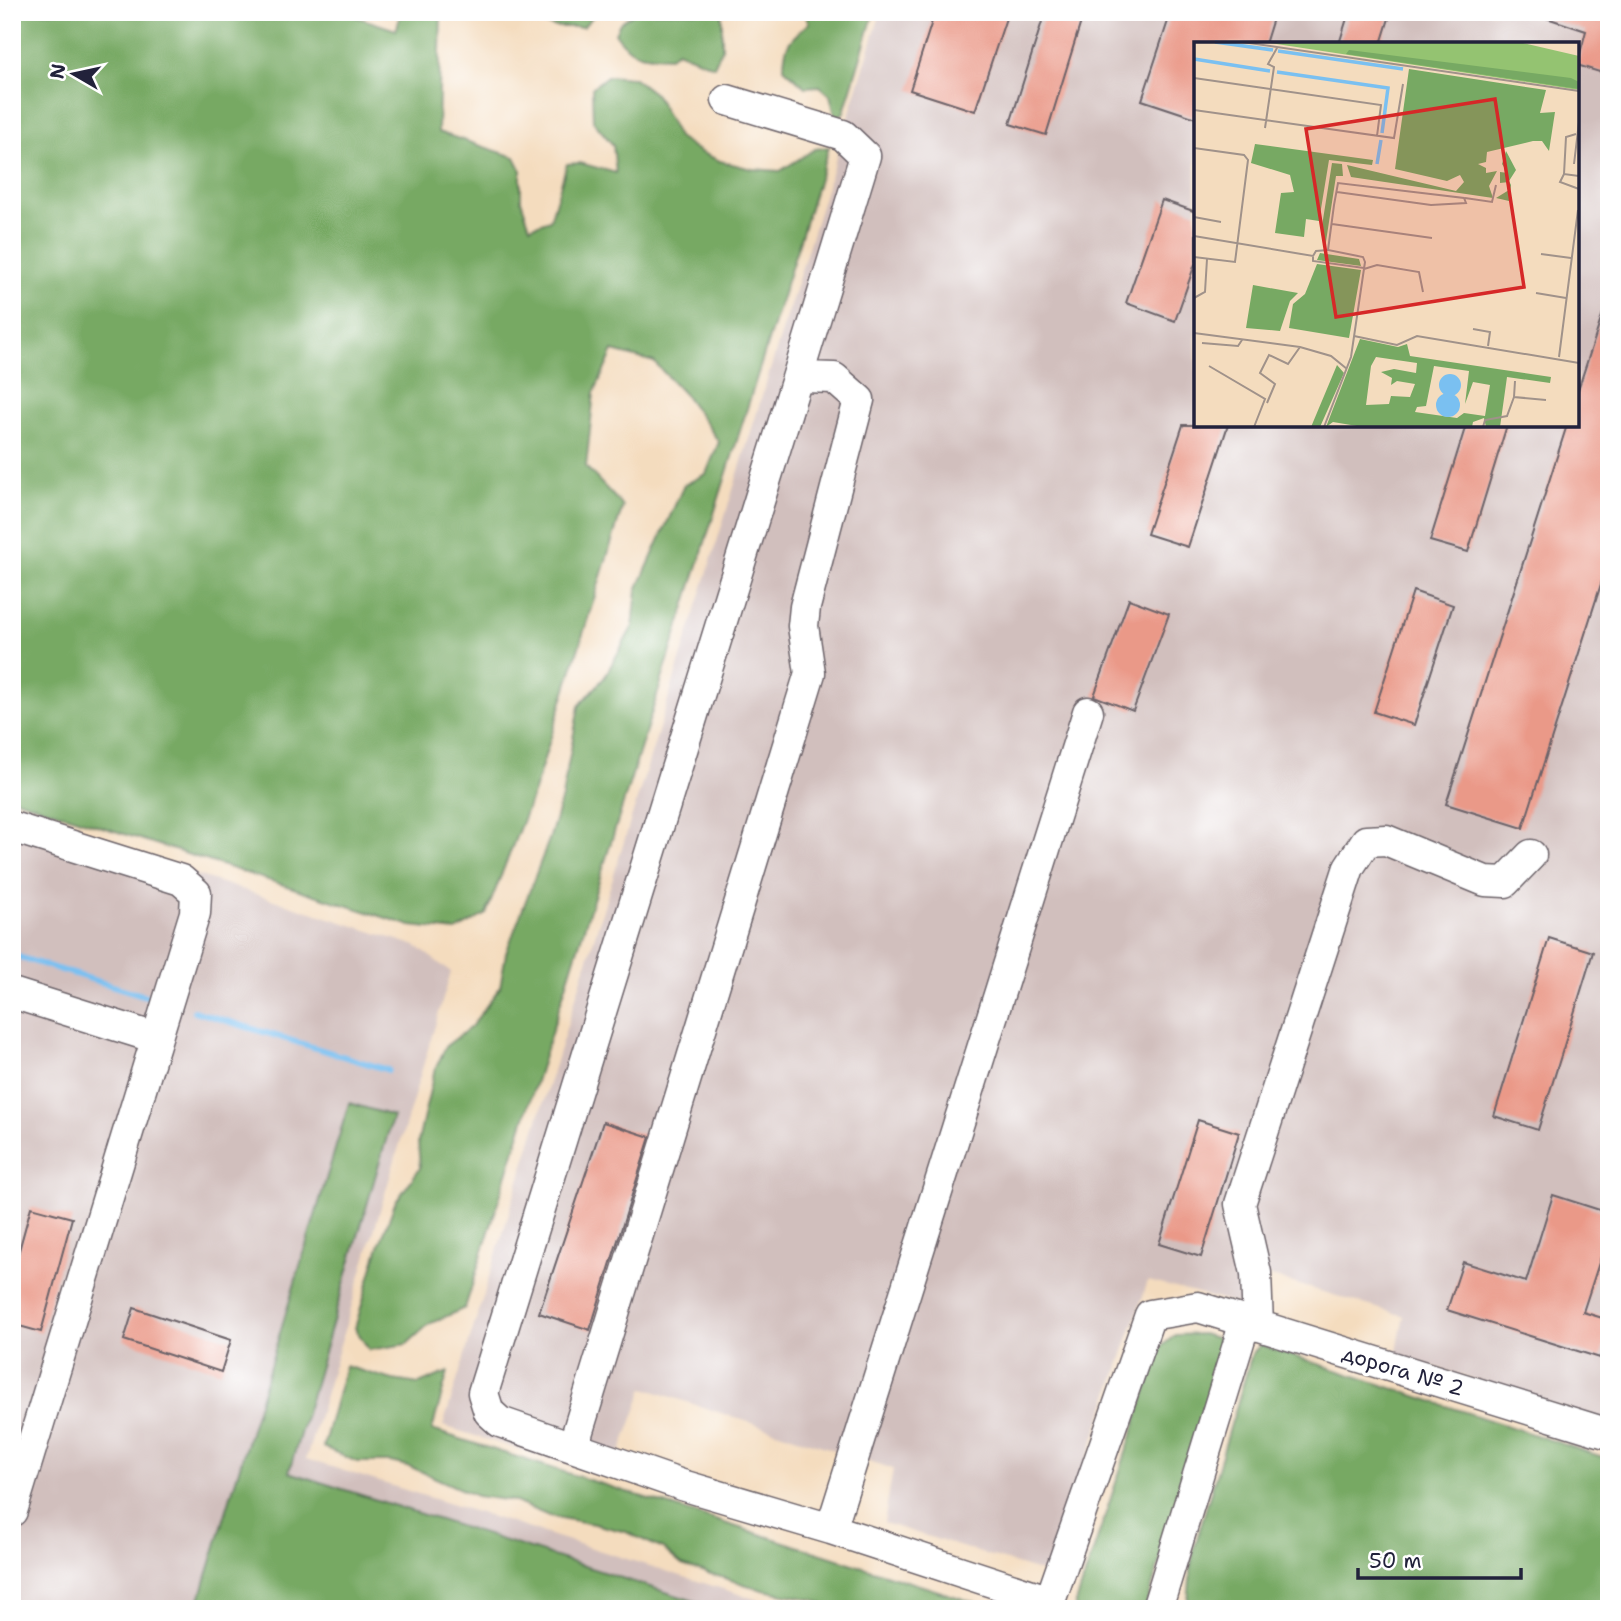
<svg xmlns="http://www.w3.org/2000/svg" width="1621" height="1621" font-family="'Shantell Sans',sans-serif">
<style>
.industrial{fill:#d1bfbd;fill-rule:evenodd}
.forest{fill:#77a963;stroke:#4c664f;stroke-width:2}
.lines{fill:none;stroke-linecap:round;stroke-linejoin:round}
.stream{stroke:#7ac0f1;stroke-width:6}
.building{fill:#ea9988}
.minor-casing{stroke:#6c6369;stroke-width:33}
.minor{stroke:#fff;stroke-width:30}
.labels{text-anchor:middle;stroke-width:7;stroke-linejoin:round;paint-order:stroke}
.street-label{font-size:21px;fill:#22223b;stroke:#fff}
.inset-river{fill:none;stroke:#7ac0f1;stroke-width:3.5}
.inset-road{fill:none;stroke:#a0928a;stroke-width:2}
.view{fill:#d62828;fill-opacity:0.15;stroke:#d62828;stroke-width:3.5}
.inset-edge{fill:none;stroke:#22223b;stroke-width:3.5}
</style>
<rect width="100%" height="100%" fill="#fff"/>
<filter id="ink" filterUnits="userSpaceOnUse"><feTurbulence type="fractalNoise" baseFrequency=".0143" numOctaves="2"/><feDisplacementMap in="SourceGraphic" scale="14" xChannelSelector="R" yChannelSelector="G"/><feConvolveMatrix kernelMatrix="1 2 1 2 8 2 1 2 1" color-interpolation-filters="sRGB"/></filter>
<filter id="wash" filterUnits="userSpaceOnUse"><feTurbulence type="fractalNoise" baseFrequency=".00686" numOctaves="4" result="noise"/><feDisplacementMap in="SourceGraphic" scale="28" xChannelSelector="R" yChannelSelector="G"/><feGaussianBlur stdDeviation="1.57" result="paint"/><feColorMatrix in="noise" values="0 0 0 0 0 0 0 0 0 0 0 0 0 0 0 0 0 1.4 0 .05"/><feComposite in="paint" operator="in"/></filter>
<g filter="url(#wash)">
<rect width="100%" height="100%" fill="#f4dcbe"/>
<!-- industrial -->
<path class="industrial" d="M 881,12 L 1609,12 L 1609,1422 L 1396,1355 L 1404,1316 L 1266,1275 L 1246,1272 L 1241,1305 L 1148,1281 L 1048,1574 L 884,1523 L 893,1469 L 644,1388 L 611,1478 L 443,1426 ZM 1196,44 L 1577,44 L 1577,425 L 1196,425 Z
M 12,815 L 416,946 L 451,972 L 306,1459 L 787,1609 L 12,1609 Z"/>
<!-- forest -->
<path class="forest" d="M 12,12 L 342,12 L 396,30 L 402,12 L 441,12 L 438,132 L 515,157 L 521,169 L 521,200 L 530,227 L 550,220 L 567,164 L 580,163 L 616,173 L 613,145 L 593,121 L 592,88 L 607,76 L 634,78 L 656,95 L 678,137 L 700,152 L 720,161 L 752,169 L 780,171 L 815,149 L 829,147 L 465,1308 L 429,1324 L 407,1344 L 369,1350 L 355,1328 L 378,1249 L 395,1203 L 420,1168 L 418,1142 L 434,1072 L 446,1046 L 471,1027 L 500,987 L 506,953 L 550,837 L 562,797 L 579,706 L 604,678 L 633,626 L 637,590 L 684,485 L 706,474 L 719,442 L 685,395 L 654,362 L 613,351 L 594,393 L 586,467 L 623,506 L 534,791 L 486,914 L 456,931 L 411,926 L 12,798 Z
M 506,12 L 597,12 L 583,27 L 554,27 Z
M 635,12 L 722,12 L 722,49 L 714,66 L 677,51 L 670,57 C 642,55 632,58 615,33 L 620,23 Z
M 804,12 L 860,12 L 873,16 L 844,112 L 836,120 L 830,95 L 820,86 L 805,87 L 784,68 C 784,43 791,39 809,23 Z
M 349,1103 L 393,1116 L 289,1472 L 719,1609 L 197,1609 Z
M 1202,1334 L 1228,1341 L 1145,1609 L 1074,1609 L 1161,1347 L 1175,1335 Z
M 1260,1345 L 1609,1459 L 1609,1609 L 1187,1609 L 1193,1552 L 1252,1354 Z
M 345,1366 L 393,1380 L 419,1384 L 448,1372 L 432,1430 L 995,1609 L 831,1609 L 815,1600 L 763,1590 L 682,1565 L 663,1549 L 626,1532 L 594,1524 L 549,1516 L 513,1501 L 476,1496 L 411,1467 L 390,1462 L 357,1462 L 323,1447 Z"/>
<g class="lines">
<!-- stream -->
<path class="stream" d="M 12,955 L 149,997
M 194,1011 L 388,1070"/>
</g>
<g id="blocks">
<!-- building -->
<path class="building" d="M 935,12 L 1008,12 L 975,111 L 910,90 Z
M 1045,12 L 1084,12 L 1046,135 L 1010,124 Z
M 1171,12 L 1275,12 L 1265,44 L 1196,44 L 1196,118 L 1142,100 Z
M 1349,12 L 1391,12 L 1381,44 L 1339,44 Z
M 1539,12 L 1609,12 L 1609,75 L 1577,65 L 1586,31 L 1538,15 Z
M 1162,200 L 1196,212 L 1196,261 L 1175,321 L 1126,303 Z
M 1605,307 L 1609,307 L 1609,559 L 1523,828 L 1446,804 L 1567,425 L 1577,425 L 1577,393 Z
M 1183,425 L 1228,425 L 1188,547 L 1147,534 Z
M 1466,425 L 1507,425 L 1468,552 L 1430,541 Z
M 1413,591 L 1453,605 L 1414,725 L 1374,712 Z
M 1129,599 L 1169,614 L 1133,711 L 1094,696 Z
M 1549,938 L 1593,952 L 1538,1130 L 1494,1116 Z
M 1198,1120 L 1239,1133 L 1201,1257 L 1159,1244 Z
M 603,1122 L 650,1137 L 590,1330 L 539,1313 Z
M 1553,1195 L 1609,1213 L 1609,1232 L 1583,1312 L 1609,1320 L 1609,1331 L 1600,1358 L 1447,1310 L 1463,1262 L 1526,1282 Z
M 31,1207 L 72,1218 L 41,1332 L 12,1324 L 12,1276 Z
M 134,1308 L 231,1340 L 221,1372 L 124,1340 Z"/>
</g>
</g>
<g filter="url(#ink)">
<use href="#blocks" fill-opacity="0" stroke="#6c6369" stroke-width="2"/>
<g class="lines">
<!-- minor casing -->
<g class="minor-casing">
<path id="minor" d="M 727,100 L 843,135 L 865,156 L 795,385
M 12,827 L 181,880 L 196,893 L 195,913 L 12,1511
M 12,993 L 156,1038
M 1258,1326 L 1256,1273 L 1240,1204 L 1349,867 L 1366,841 L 1386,840 L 1485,881 L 1505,882 L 1531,855
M 573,1447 L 810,673 L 803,626 L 805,607 L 859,400 L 834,378 L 803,377 L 795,385 L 483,1393 L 489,1412 L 500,1422 L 682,1485 L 831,1529 L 1050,1601 L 1150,1315 L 1198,1307 L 1609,1434
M 831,1529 L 1088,712
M 1157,1609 L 1245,1322"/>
</g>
<!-- minor -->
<use href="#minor" class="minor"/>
</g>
</g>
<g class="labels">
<!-- street labels -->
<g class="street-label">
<text transform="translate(1403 1371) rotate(17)" y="7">дорога № 2</text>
</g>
</g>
<!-- overview -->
<g transform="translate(1194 42)">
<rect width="385" height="385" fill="#f4dcbe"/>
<path d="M 70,0 L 325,0 L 385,14 L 385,48 Z" fill="#94c371"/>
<path d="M 155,8 L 377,36 L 385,40 L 385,47 L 152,12 ZM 215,27 L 352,48 L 346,71 L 361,70 L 355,109 L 348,99 L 339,99 L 293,110 L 292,120 L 284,122 L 292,126 L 292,131 L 303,129 L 295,144 L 299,156 L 157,135 L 153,123 L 262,149 L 270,140 L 266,133 L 253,139 L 201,127 ZM 61,102 L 179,118 L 178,123 L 135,118 L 125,179 L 112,177 L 110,195 L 81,191 L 87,151 L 100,150 L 96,133 L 57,121 ZM 312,109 L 322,128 L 315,139 L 317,143 L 315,159 L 302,156 L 315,148 L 315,140 L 306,141 L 306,130 L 314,131 L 308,122 ZM 138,121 L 148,122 L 149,134 L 142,134 L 131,206 L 127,190 ZM 126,211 L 165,217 L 167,224 L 123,218 ZM 123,222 L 167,228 L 155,296 L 95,286 L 99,262 L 111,252 ZM 59,243 L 104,251 L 96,259 L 86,289 L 52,286 ZM 166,297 L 204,305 L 213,302 L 216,314 L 357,335 L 356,341 L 313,335 L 306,385 L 292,385 L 290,376 L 279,380 L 278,385 L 169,385 L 139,380 L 132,385 ZM 182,315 L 223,321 L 222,331 L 200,327 L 187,330 L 198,336 L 197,343 L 203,339 L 221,342 L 216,355 L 197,354 L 195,362 L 172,363 L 177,324 ZM 240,324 L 275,329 L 271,362 L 279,340 L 296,343 L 291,374 L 270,371 L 263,376 L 221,370 L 223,365 L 232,364 ZM 143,323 L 150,331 L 126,385 L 117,385 Z" fill="#77a963" fill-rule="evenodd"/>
<path d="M245 343a11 11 0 1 1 22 0a11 11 0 1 1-22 0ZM242 363a12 12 0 1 1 24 0a12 12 0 1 1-24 0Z" fill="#7ac0f1"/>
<path class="inset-river" d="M 21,0 L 79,8M 84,9 L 209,27M 0,17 L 76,29M 83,30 L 194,46 L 188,91M 183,122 L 187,98"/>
<path class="inset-road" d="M 48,0 L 385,49M 0,36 L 187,63 L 183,94M 0,68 L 200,96 L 209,42M 71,86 L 80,25 L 74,22 L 83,6M 0,106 L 50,113 L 54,118 L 41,220 L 0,215M 380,122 L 385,80M 370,132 L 372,95 L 382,92M 385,134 L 370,132 L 366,140 L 385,147M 271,156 L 298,160 L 302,143M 0,175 L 27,180M 138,182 L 238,196M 0,194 L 119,214 L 122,209 L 134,208M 347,212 L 377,216M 119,215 L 119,219 L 170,226M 170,227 L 183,223 L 225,230 L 229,250M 342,251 L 372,256M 0,256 L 11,250 L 13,217M 279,287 L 296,290 L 294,304M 0,291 L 106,305 L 137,314 L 153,327M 160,294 L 203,303 L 223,294 L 385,321M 8,301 L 44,304 L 48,298M 365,315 L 384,168M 15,324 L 71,357 L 60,385M 321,339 L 320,355 L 352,358M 73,361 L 81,342 L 66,331 L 75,313 L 94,322 L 106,305M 130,385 L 157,315 L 171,220 L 169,215 L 134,208 L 140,163 L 144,141 L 270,156 L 272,161 L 237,163 L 143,150M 289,385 L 291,378 L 313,374 L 320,355"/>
<path class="view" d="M 301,57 L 330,245 L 142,275 L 112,87 Z"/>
<rect width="385" height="385" class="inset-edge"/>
</g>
<!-- margin -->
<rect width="1621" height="1621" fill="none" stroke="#fff" stroke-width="42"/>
<!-- north arrow -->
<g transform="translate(74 74) rotate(279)" stroke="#ffffff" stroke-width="5" paint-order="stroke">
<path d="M0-5L12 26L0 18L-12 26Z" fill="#22223b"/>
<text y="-10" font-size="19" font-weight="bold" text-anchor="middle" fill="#22223b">N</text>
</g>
<!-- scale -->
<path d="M1358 1568v10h163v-10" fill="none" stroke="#22223b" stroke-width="3.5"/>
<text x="1369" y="1568" font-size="21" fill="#22223b" stroke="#ffffff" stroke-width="5" paint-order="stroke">50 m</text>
</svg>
